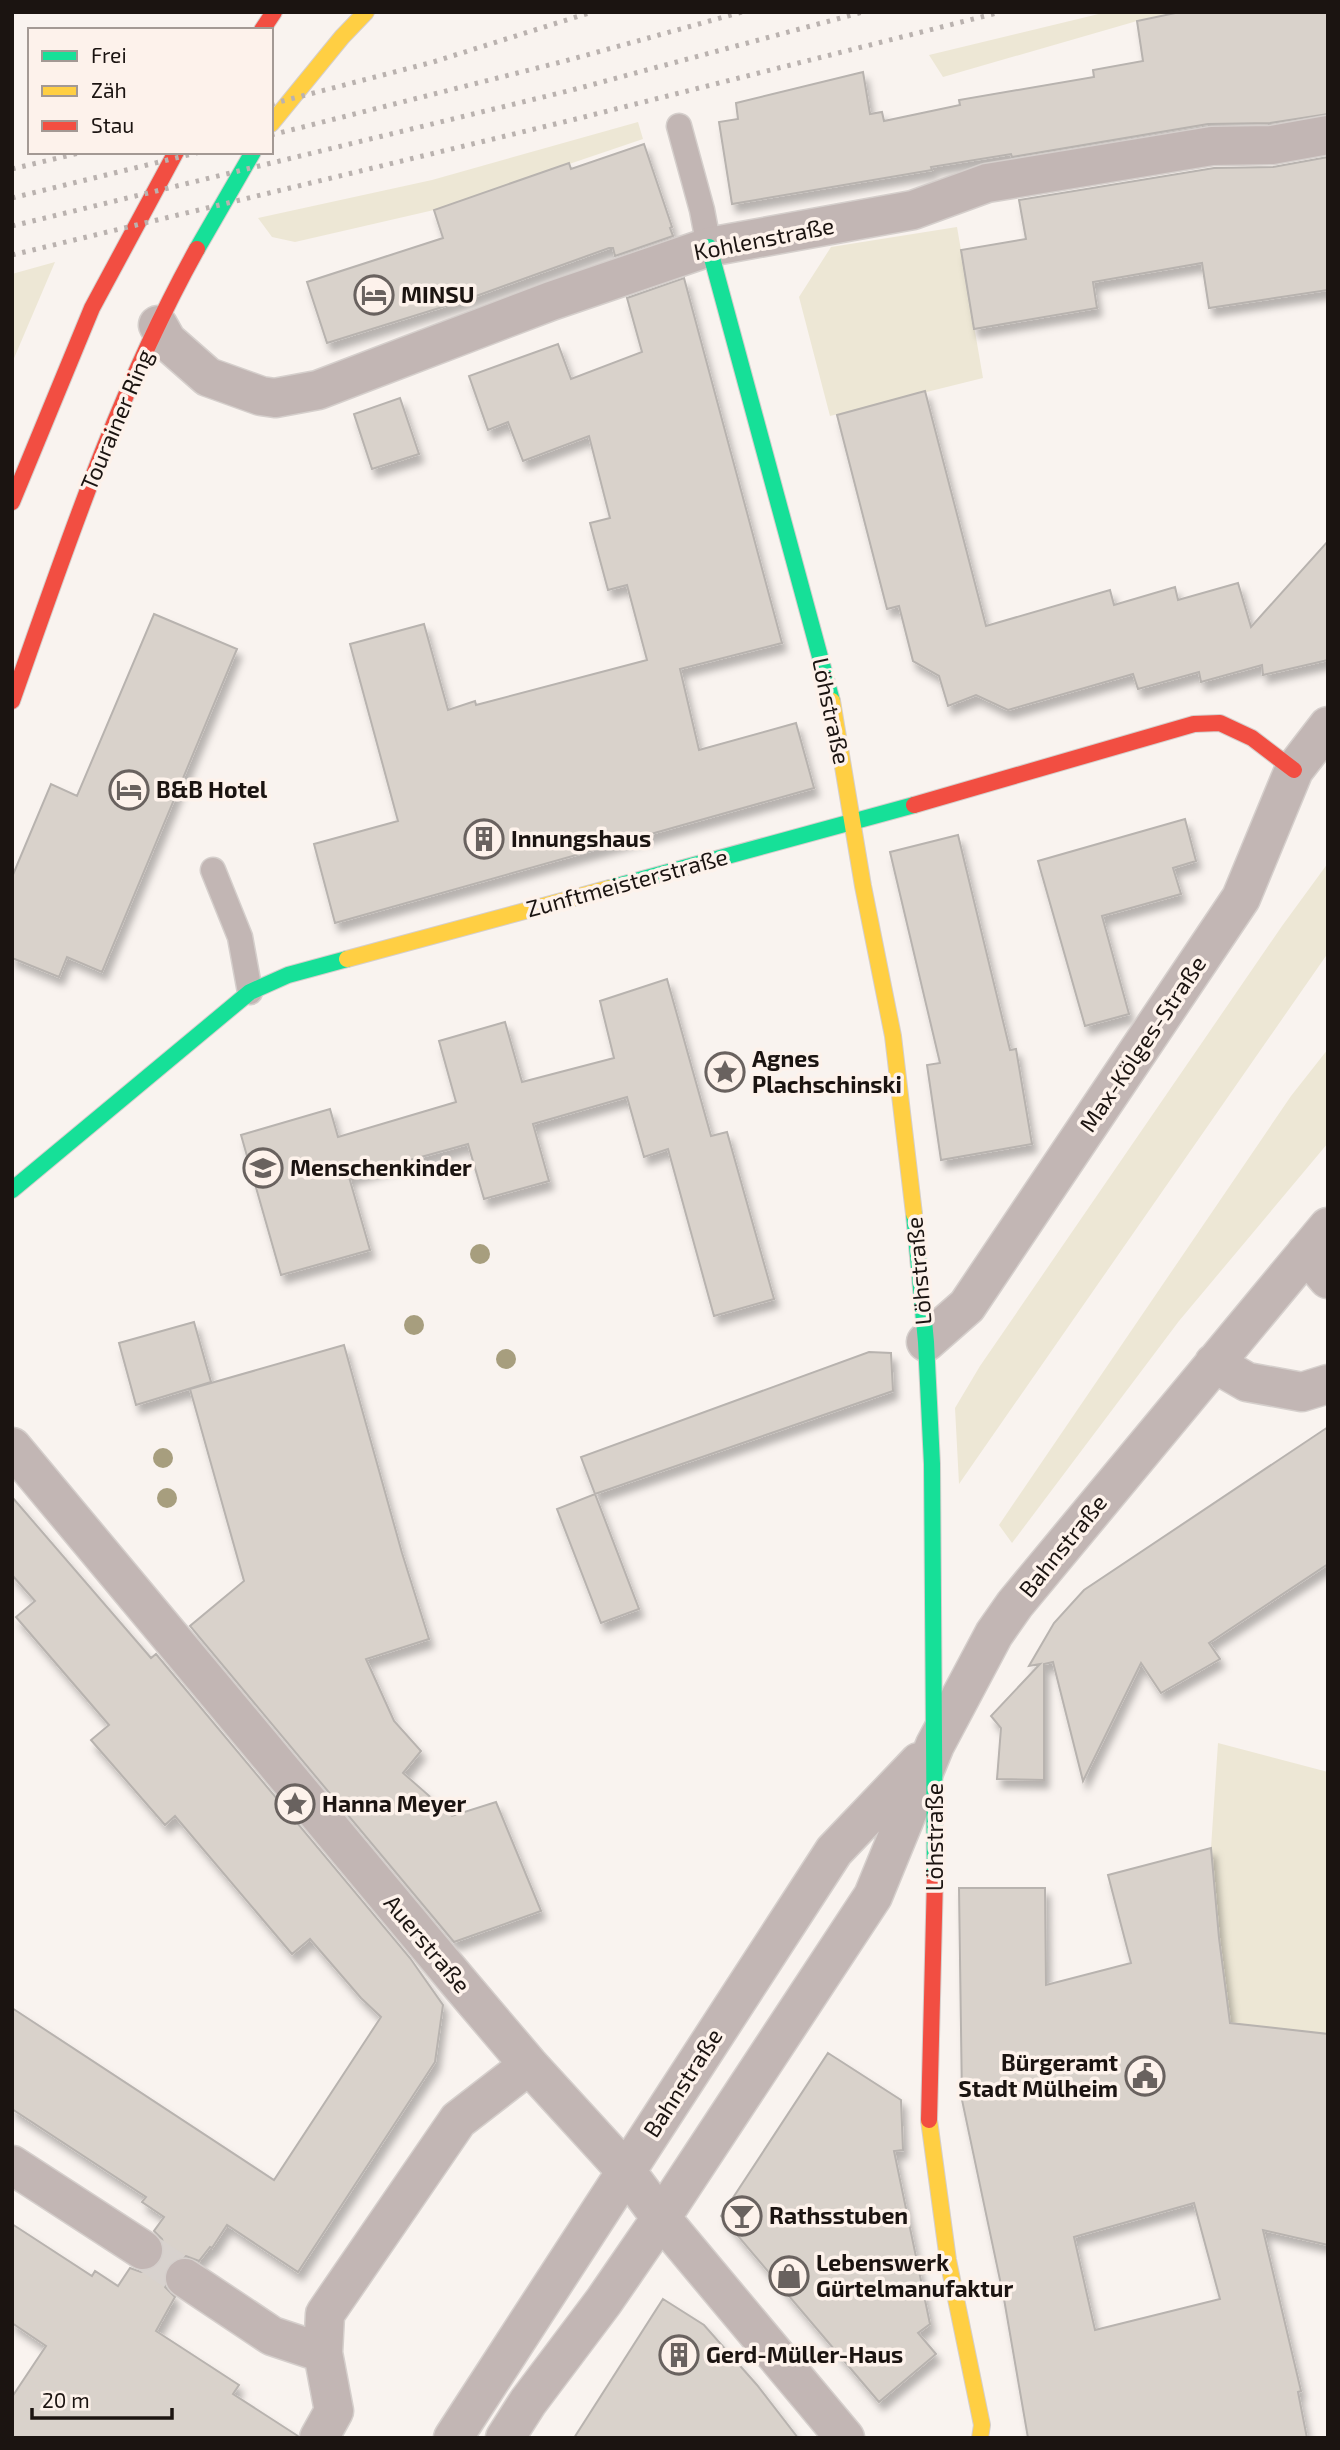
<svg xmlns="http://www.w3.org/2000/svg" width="1340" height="2450" font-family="'Exo 2',sans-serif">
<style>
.green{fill:#ede7d5}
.building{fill:#d9d2cb;stroke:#b8b3af;stroke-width:2;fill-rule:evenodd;filter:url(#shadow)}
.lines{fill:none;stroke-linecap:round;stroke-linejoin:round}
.street-tunnel{stroke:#d8d2ce;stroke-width:38;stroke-dasharray:38 19;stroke-linecap:butt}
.lane-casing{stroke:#d5cfcc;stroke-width:27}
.street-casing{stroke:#d5cfcc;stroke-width:41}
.fast-casing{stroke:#d5cfcc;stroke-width:18}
.slow-casing{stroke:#d5cfcc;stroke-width:18}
.jam-casing{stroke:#d5cfcc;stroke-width:18}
.lane{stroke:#c2b6b4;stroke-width:24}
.street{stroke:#c2b6b4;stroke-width:38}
.fast{stroke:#16e098;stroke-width:16}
.slow{stroke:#ffcf43;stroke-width:16}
.jam{stroke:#f24e42;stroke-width:16}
.rail{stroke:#bab2af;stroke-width:5;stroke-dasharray:3.5 7;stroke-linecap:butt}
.tree{fill:#a79e7e}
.labels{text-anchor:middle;stroke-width:7;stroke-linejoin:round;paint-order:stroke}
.street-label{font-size:23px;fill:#1b1411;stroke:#fdf2eb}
.poi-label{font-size:23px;font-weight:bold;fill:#1b1411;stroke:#fdf2eb;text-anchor:start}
</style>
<defs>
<filter id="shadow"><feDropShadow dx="4.5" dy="8" stdDeviation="3.5" flood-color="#0004"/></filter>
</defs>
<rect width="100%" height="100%" fill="#f9f3ef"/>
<!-- green -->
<path class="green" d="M 1107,12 L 1173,12 L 1137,21 L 943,77 L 929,55 Z
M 638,122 L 643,139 L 434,210 L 295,242 L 272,237 L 258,218 L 432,180 Z
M 957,227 L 983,378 L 830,416 L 799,297 L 831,247 Z
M 55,262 L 12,363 L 12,274 Z
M 1328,863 L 1328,953 L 959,1484 L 955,1408 L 980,1366 L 1282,926 Z
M 1328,1049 L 1328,1143 L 1179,1321 L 1012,1543 L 999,1525 L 1291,1096 Z
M 1218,1743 L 1328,1772 L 1328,2034 L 1226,2022 L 1211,1848 Z"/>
<!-- building -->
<path class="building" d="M 1180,12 L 1328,12 L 1328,114 L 1270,123 L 1208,124 L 1012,157 L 1011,154 L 931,167 L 932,170 L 732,204 L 719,122 L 738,119 L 736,103 L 863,72 L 870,114 L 882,112 L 884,121 L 960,105 L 959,100 L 1094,77 L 1093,70 L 1143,61 L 1137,21 Z
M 644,144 L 672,227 L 670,228 L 673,236 L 615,256 L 613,248 L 609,248 L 465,300 L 327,343 L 307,282 L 443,238 L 434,210 L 569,163 L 571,169 Z
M 1328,157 L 1328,290 L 1209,308 L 1202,263 L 1093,282 L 1097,308 L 974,329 L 961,250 L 1026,239 L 1019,200 L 1214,168 L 1273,167 Z
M 684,278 L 782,643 L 680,669 L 699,750 L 796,723 L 814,788 L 335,923 L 314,844 L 398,821 L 350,644 L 424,624 L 448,710 L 475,701 L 476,705 L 647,660 L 627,585 L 608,590 L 590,523 L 610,518 L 589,436 L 523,461 L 508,422 L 488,430 L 469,376 L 558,344 L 571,379 L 642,352 L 627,298 Z
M 925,391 L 986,626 L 1110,590 L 1114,605 L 1175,587 L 1178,600 L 1238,583 L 1251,627 L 1328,541 L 1328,660 L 1263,675 L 1262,665 L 1201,682 L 1199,672 L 1138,689 L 1133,674 L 1008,710 L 976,695 L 948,706 L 939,676 L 913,661 L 899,606 L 887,609 L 837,415 Z
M 400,398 L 419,454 L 372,469 L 354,414 Z
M 154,614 L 237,649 L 102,972 L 67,957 L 59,977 L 12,958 L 12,877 L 51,784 L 77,796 Z
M 1185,819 L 1196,861 L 1173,868 L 1181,894 L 1102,916 L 1129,1014 L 1085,1026 L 1038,861 Z
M 958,835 L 1010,1050 L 1016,1049 L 1032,1144 L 941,1160 L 927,1065 L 940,1063 L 890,852 Z
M 667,979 L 711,1136 L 727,1132 L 774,1299 L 714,1316 L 668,1149 L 644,1157 L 627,1097 L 533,1124 L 549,1181 L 484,1199 L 468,1144 L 349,1177 L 370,1250 L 281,1275 L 241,1135 L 330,1109 L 338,1137 L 456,1102 L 439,1041 L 505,1022 L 522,1082 L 614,1058 L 600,1001 Z
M 194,1322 L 211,1382 L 136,1405 L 119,1343 Z
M 344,1345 L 402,1553 L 429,1639 L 366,1659 L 394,1721 L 421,1751 L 403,1773 L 452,1816 L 496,1802 L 541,1911 L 454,1942 L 190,1626 L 244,1581 L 190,1389 Z
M 869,1352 L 891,1353 L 893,1391 L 595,1494 L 581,1457 Z
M 1328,1427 L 1328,1564 L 1209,1643 L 1220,1659 L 1161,1693 L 1141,1663 L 1083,1781 L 1053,1662 L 1044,1664 L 1044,1780 L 997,1779 L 1001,1728 L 991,1716 L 1040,1664 L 1029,1666 L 1054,1623 L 1084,1590 Z
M 595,1494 L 639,1609 L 601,1623 L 557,1509 Z
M 12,1497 L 151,1658 L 156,1654 L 410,1958 L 443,2005 L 435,2062 L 298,2272 L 227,2225 L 212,2248 L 210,2247 L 199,2261 L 186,2256 L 175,2259 L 166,2266 L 163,2277 L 165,2287 L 175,2297 L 156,2331 L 239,2385 L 233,2394 L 298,2436 L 297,2438 L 12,2438 L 12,2397 L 46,2346 L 12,2323 L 12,2224 L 92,2276 L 95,2271 L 118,2286 L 130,2268 L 141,2272 L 154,2269 L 162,2261 L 165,2250 L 162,2239 L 154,2231 L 164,2217 L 142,2202 L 146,2197 L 12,2109 L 12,2008 L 274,2180 L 381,2017 L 361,1998 L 310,1939 L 292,1954 L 175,1816 L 165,1825 L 91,1740 L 109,1725 L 16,1617 L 35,1601 L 12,1575 Z
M 1211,1848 L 1219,1938 L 1230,2023 L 1328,2034 L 1328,2245 L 1263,2230 L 1301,2391 L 1298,2392 L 1307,2438 L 1028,2438 L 1004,2299 L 962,2100 L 959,1888 L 1045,1888 L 1046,1985 L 1131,1963 L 1108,1875 ZM 1194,2203 L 1220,2299 L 1095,2330 L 1074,2237 Z
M 828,2053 L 901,2100 L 903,2150 L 894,2151 L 930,2324 L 918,2333 L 936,2354 L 879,2402 L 721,2216 Z
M 663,2299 L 704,2325 L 757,2385 L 798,2438 L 574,2438 Z"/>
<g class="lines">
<!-- street-tunnel -->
<path class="street-tunnel" d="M 143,2250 L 185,2278"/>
<!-- lane casing -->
<g class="lane-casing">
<path id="lane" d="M 679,126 L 702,210 L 709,247
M 213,870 L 240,937 L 250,992"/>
</g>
<!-- street casing -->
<g class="street-casing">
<path id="street" d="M 158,325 L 167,341 L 208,377 L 261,396 L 275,398 L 318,390 L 551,301 L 709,247 L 913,210 L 987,183 L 1212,146 L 1272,145 L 1328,135
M 1306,1253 L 1328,1279
M 926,1342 L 967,1306 L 1241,898 L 1294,770 L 1328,726
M 1214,1363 L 1247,1382 L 1302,1392 L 1328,1384
M 12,1447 L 461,1985 L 529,2065 L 626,2171 L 661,2218 L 845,2438
M 12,2165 L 143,2250
M 185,2278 L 272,2336 L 323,2353
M 319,2438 L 334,2411 L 323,2353 L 325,2314 L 458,2120 L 529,2065
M 453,2438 L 834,1851 L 919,1762
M 505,2438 L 528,2402 L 604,2301 L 661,2218 L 873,1896 L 935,1745 L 994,1634 L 1015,1604 L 1328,1227"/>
</g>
<!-- fast casing -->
<g class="fast-casing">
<path id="fast" d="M 709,247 L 832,701
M 197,249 L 253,152
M 610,888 L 914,805
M 12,1190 L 250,992 L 288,975 L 347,959
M 914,1214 L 926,1342 L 932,1464 L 935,1877"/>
</g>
<!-- slow casing -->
<g class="slow-casing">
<path id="slow" d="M 271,124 L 342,37 L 366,12
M 832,701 L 863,886 L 893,1036 L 914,1214
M 347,959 L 610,888
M 929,2120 L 948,2260 L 982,2425 L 980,2438"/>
</g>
<!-- jam casing -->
<g class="jam-casing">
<path id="jam" d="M 262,30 L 274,12
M 12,502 L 92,308 L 176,152
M 12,701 C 66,548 118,391 197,249
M 914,805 L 1194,724 L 1220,723 L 1252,738 L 1294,770
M 929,2120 L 935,1877"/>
</g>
<!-- lane -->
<use href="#lane" class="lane"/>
<!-- street -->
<use href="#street" class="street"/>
<!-- fast -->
<use href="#fast" class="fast"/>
<!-- slow -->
<use href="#slow" class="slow"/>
<!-- jam -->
<use href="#jam" class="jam"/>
<!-- rail -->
<path class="rail" d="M 271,104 L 433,62 L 592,12
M 271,135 L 565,61 L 742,12
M 12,169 L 83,152
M 12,198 L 200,152
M 12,226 L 572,90 L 863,12
M 12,255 L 576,119 L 1001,12"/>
</g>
<!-- trees -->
<g class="tree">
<circle cx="480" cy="1254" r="10"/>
<circle cx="414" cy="1325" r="10"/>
<circle cx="506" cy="1359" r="10"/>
<circle cx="163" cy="1458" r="10"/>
<circle cx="167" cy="1498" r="10"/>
</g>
<!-- icons -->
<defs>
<g id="hotel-ring" transform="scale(2.0125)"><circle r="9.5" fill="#fdf2eb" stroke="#69625f" stroke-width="1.5"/><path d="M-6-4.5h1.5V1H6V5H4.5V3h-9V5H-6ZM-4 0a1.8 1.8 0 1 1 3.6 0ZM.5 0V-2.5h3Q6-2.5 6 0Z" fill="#69625f"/></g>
<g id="building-ring" transform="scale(2.0125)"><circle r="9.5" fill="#fdf2eb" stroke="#69625f" stroke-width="1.5"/><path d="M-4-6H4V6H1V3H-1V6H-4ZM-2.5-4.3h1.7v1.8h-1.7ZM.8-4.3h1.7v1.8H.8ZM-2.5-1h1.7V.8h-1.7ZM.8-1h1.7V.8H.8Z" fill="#69625f"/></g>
<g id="sight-ring" transform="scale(2.0125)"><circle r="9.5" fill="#fdf2eb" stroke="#69625f" stroke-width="1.5"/><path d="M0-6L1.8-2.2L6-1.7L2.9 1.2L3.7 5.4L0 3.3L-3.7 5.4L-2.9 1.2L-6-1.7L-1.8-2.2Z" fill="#69625f"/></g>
<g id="school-ring" transform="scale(2.0125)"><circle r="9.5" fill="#fdf2eb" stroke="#69625f" stroke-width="1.5"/><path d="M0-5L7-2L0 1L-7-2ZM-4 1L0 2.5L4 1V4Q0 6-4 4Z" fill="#69625f"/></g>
<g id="civic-ring" transform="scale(2.0125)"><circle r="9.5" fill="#fdf2eb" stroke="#69625f" stroke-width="1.5"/><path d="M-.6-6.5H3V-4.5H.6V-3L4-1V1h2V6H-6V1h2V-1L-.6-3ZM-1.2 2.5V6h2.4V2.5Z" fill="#69625f"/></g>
<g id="bar-ring" transform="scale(2.0125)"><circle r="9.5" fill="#fdf2eb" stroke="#69625f" stroke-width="1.5"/><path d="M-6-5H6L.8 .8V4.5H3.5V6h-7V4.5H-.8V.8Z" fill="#69625f"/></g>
<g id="shop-ring" transform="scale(2.0125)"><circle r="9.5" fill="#fdf2eb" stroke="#69625f" stroke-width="1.5"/><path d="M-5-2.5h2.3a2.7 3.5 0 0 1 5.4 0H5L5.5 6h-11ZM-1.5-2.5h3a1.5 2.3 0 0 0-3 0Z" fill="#69625f"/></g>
</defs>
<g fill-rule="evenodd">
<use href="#hotel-ring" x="374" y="295"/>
<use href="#hotel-ring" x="129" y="790"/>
<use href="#building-ring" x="484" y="839"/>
<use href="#sight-ring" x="725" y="1072"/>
<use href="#school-ring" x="263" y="1168"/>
<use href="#sight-ring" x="295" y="1804"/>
<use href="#civic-ring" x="1145" y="2076"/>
<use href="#bar-ring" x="742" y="2216"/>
<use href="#shop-ring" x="789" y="2276"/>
<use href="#building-ring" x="679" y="2355"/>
</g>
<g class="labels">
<!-- street labels -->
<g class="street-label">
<text transform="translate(764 239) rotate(-11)" y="8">Kohlenstraße</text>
<text transform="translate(117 420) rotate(-67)" y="8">Tourainer Ring</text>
<text transform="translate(831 711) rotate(78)" y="8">Löhstraße</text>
<text transform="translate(627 883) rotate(-15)" y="8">Zunftmeisterstraße</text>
<text transform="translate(1143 1044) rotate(-56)" y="8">Max-Kölges-Straße</text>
<text transform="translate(919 1271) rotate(-95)" y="8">Löhstraße</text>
<text transform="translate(1063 1546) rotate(-51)" y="8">Bahnstraße</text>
<text transform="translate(935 1837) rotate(-90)" y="8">Löhstraße</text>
<text transform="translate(427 1944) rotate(50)" y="8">Auerstraße</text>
<text transform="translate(683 2083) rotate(-57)" y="8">Bahnstraße</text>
</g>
<!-- poi labels -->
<g class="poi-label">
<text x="401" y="303">MINSU</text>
<text x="156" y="798">B&amp;B Hotel</text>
<text x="511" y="847">Innungshaus</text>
<text x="752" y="1067">Agnes<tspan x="752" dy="26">Plachschinski</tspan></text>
<text x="290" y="1176">Menschenkinder</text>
<text x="322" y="1812">Hanna Meyer</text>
<text x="1118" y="2071" text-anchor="end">Bürgeramt<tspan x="1118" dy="26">Stadt Mülheim</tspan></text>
<text x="769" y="2224">Rathsstuben</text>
<text x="816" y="2271">Lebenswerk<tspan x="816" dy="26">Gürtelmanufaktur</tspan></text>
<text x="706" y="2363">Gerd-Müller-Haus</text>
</g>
</g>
<!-- border -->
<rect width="1340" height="2450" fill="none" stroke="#1b1411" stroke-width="28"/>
<!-- legend -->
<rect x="28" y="28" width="245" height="126" fill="#fdf2eb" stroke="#a39994" stroke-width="2"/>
<rect x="42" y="51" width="35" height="10" fill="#16e098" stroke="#a39994" stroke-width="2"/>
<text x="91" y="63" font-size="21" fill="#1b1411">Frei</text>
<rect x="42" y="86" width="35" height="10" fill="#ffcf43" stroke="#a39994" stroke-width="2"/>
<text x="91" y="98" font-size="21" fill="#1b1411">Zäh</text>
<rect x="42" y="121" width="35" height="10" fill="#f24e42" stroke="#a39994" stroke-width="2"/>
<text x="91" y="133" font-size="21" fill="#1b1411">Stau</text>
<!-- scale -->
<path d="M32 2408v10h140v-10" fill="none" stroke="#1b1411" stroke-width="3.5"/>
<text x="42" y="2408" font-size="21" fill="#1b1411" stroke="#fdf2eb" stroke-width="5" paint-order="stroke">20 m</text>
</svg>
